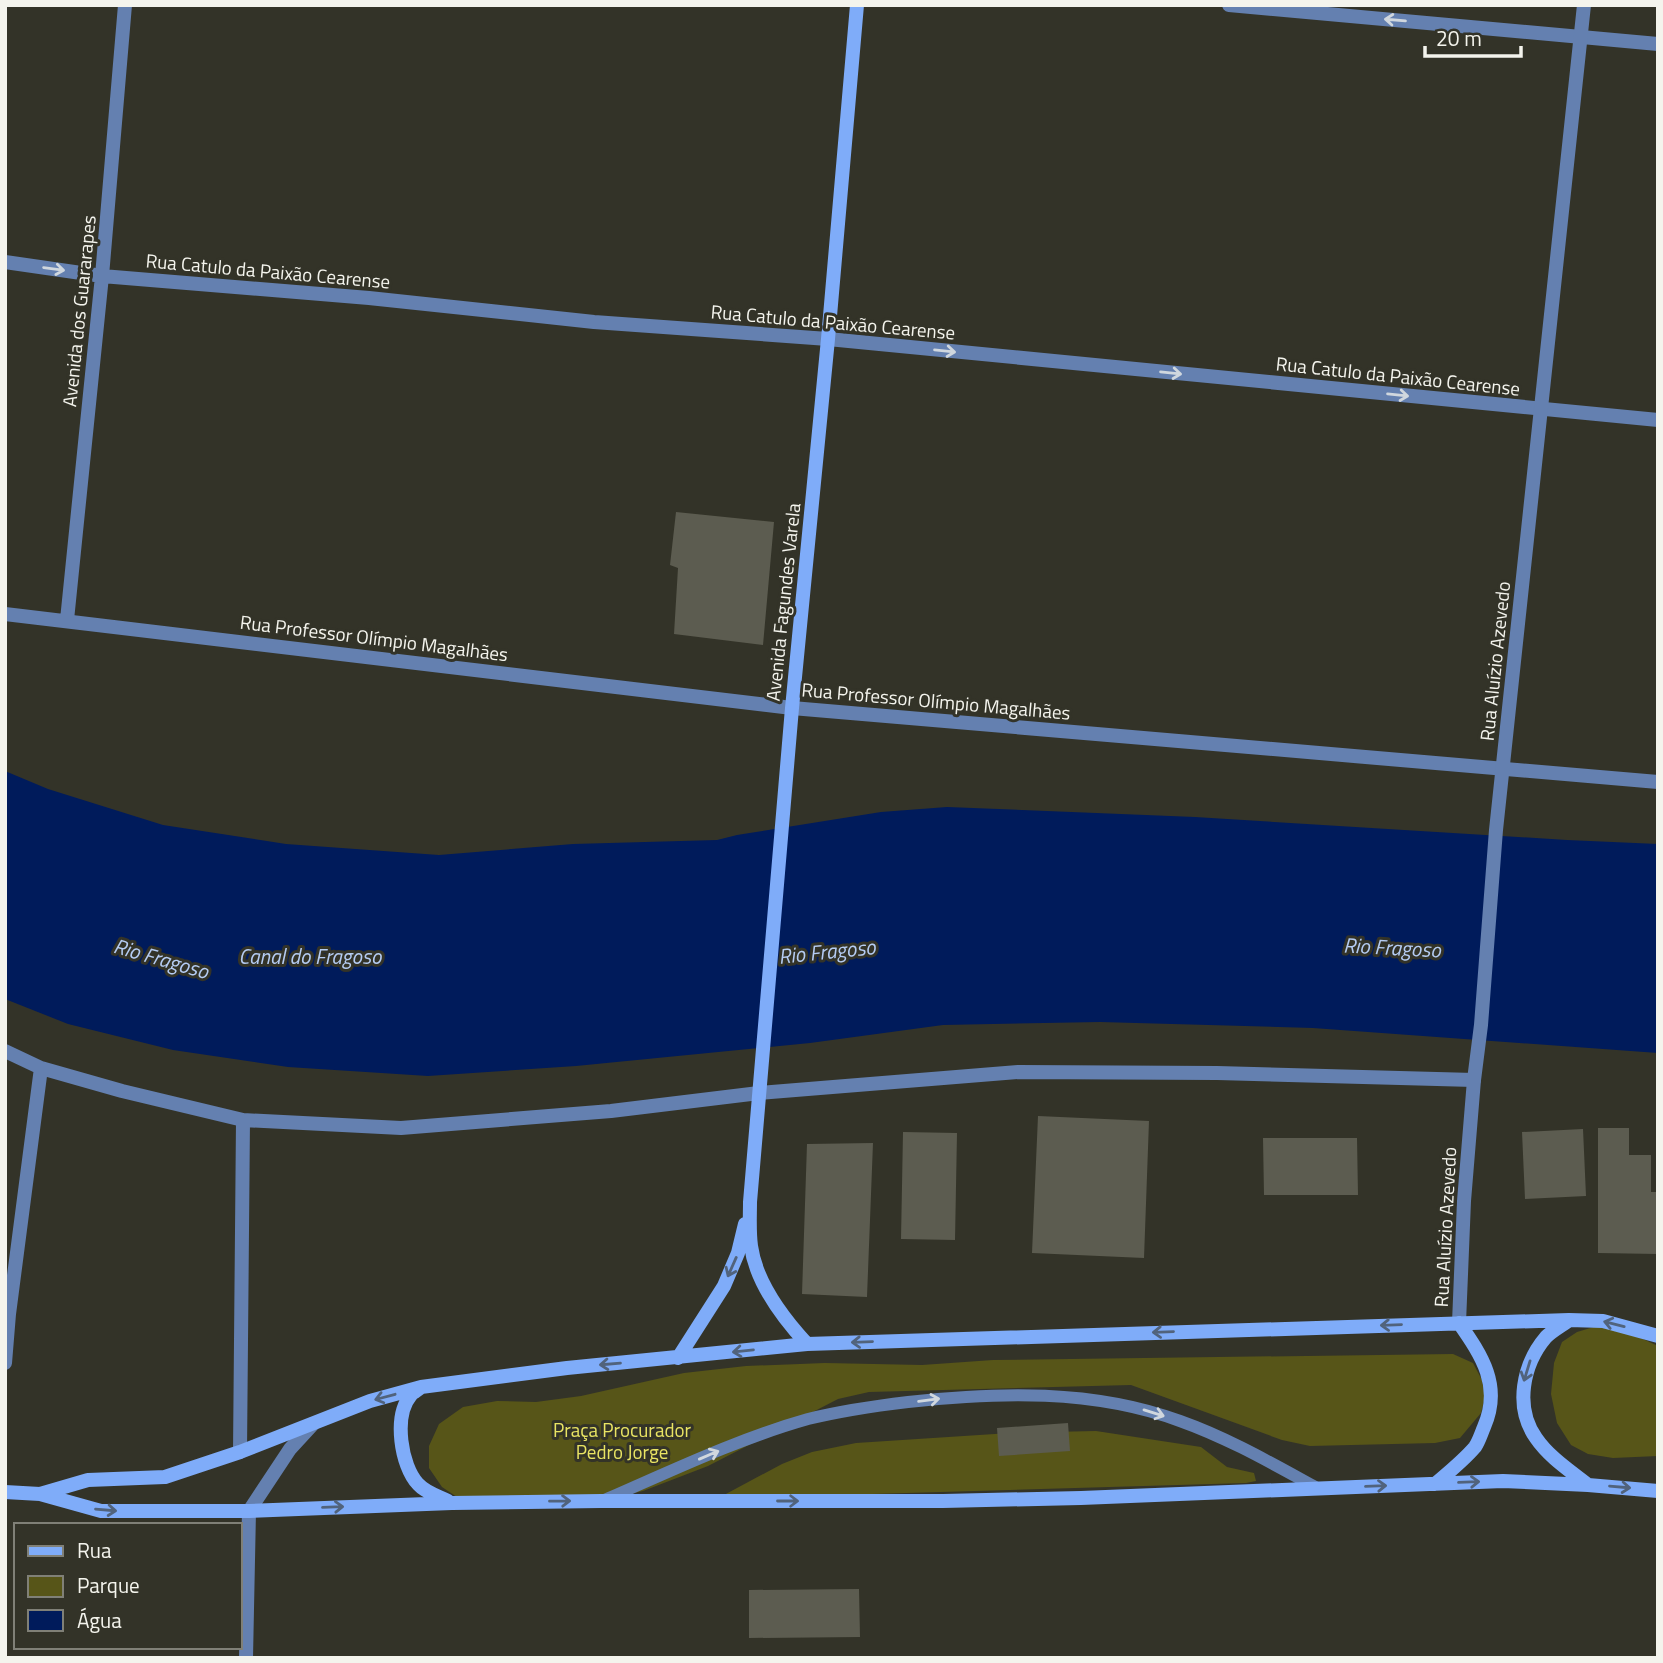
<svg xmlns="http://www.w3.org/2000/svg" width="1663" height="1663" font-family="'Titillium Web',sans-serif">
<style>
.green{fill:#575518}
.water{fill:#001b5b}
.building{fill:#5c5c50}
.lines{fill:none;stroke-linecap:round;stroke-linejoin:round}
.service{stroke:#6480b0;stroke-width:12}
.minor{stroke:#6480b0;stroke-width:14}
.tertiary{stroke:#6480b0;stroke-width:14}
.secondary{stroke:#7facf9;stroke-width:14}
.oneway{stroke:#d0d7de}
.oneway2{stroke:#51637c}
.labels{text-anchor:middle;stroke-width:6;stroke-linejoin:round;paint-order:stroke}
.street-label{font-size:19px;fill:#f4f4ed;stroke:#333328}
.park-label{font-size:19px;fill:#e9e463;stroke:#333328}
.water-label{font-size:21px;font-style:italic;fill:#b5ccf3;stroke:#333328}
</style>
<rect width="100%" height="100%" fill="#333328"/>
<!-- green -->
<path class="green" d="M 1597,1326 L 1628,1332 L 1658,1346 L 1658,1456 L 1613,1458 L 1588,1454 L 1571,1445 L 1557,1423 L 1551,1394 L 1554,1363 L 1562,1342 L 1577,1332 Z
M 1453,1354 L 1473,1363 L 1482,1380 L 1485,1397 L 1481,1413 L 1460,1438 L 1435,1443 L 1310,1446 L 1282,1440 L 1131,1385 L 869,1392 L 838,1399 L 708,1466 L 643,1491 L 622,1496 L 457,1497 L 442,1487 L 429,1468 L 429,1446 L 439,1424 L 463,1407 L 497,1401 L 536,1402 L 581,1396 L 684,1373 L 746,1366 L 825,1363 L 922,1365 L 993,1360 Z
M 1096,1431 L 1201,1447 L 1227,1467 L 1254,1473 L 1256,1481 L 1246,1483 L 839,1495 L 724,1495 L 782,1464 L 812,1452 L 856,1443 L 1010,1433 Z"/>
<!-- water -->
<path class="water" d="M 5,771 L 48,789 L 163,825 L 286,844 L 439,855 L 573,844 L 717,840 L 737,835 L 881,812 L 947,807 L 1195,817 L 1567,840 L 1658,844 L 1658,1053 L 1313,1028 L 1100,1022 L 943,1025 L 810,1043 L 576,1066 L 428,1076 L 288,1067 L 173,1050 L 68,1024 L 5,999 Z"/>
<!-- building -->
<path class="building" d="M 676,512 L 774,522 L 763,645 L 674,634 L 678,568 L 670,565 Z
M 1038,1116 L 1149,1121 L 1144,1258 L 1032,1253 Z
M 1598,1128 L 1629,1128 L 1629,1155 L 1651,1155 L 1651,1192 L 1658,1192 L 1658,1254 L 1598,1253 Z
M 1583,1129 L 1586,1196 L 1525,1199 L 1522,1132 Z
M 903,1132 L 957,1133 L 955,1240 L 901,1239 Z
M 1263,1138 L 1357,1138 L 1358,1195 L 1264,1195 Z
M 873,1143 L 867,1297 L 802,1294 L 807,1144 Z
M 1068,1423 L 1070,1451 L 999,1456 L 997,1428 Z
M 859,1589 L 860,1637 L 749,1638 L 749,1590 Z"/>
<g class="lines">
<!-- service -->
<path class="service" d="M 602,1501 C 669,1472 737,1439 808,1419 C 841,1411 874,1406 908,1402 C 998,1392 1093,1389 1180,1421 C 1228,1438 1273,1464 1317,1488"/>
<!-- minor -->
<path class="minor" d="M 1229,5 L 1658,44
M 5,262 L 102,276 L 369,298 L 594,322 L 828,339 L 1658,420
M 5,614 L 792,708 L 1658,782
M 67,620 L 102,276 L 125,5
M 5,1051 L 41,1068 L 122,1091 L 243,1120 L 401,1128 L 611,1111 L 759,1093 L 1018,1072 L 1217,1073 L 1474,1080
M 5,1363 L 9,1314 L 41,1068
M 240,1452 L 243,1120"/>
<!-- tertiary -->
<path class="tertiary" d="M 1459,1323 L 1464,1201 L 1474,1080 L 1481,1025 L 1496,830 L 1584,5
M 246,1658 L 249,1511 L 290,1449 L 313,1424"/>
<!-- secondary -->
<path class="secondary" d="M 1568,1321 C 1561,1326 1552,1331 1546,1337 C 1523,1364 1514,1407 1536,1438 C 1549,1457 1569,1470 1588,1485
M 807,1344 C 783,1318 756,1283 751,1246 C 749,1231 750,1216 750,1202 L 792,708 L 828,339 L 857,5
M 678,1358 L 724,1286 L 738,1253 L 745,1224
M 420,1388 C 418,1390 412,1393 411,1395 C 393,1416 401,1466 418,1484 C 426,1493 438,1496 448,1501
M 1435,1484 C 1449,1472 1463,1461 1475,1447 C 1479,1441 1481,1434 1484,1427 C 1502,1386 1482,1356 1459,1323
M 5,1492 L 40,1494 L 101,1511 L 249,1511 L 452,1503 L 601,1501 L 943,1501 L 1081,1498 L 1503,1481 L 1588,1485 L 1658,1491
M 40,1494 L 88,1480 L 165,1477 L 240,1452 L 370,1401 L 421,1387 L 567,1368 L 807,1344 L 1569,1320 L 1603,1321 L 1658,1336"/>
</g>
<!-- one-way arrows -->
<defs><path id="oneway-shaft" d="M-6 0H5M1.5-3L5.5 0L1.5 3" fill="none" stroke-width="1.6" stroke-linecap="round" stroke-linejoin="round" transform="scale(1.75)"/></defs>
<g class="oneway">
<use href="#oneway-shaft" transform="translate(1395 20) rotate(-175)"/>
<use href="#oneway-shaft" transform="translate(54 269) rotate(8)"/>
<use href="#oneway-shaft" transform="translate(945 351) rotate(6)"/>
<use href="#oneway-shaft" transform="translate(1171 373) rotate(6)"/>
<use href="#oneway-shaft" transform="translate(1398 395) rotate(6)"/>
<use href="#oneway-shaft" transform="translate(929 1400) rotate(-7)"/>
<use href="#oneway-shaft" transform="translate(1154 1413) rotate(17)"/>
<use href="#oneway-shaft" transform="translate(709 1455) rotate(-23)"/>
</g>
<g class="oneway2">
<use href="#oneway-shaft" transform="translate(732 1267) rotate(114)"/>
<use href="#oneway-shaft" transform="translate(1614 1324) rotate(-166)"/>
<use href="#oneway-shaft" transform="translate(1391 1325) rotate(178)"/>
<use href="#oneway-shaft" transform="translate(1163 1332) rotate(178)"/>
<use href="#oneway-shaft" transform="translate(862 1342) rotate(178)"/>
<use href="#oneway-shaft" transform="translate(743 1351) rotate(174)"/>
<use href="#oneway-shaft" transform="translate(610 1364) rotate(175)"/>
<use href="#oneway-shaft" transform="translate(1527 1371) rotate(107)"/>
<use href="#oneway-shaft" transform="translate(385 1397) rotate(165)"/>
<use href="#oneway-shaft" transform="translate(1469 1482) rotate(-2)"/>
<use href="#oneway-shaft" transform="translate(1376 1486) rotate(-2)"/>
<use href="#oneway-shaft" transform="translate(1620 1487) rotate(5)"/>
<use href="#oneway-shaft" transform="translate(560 1501) rotate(-1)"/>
<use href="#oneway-shaft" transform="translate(788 1501)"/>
<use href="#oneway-shaft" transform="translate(333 1507) rotate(-2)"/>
<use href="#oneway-shaft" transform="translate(106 1510) rotate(5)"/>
</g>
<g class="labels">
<!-- street labels -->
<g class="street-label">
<text transform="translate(268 271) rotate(5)" y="7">Rua Catulo da Paixão Cearense</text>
<text transform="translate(79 311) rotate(-84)" y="7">Avenida dos Guararapes</text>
<text transform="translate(833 322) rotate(5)" y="7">Rua Catulo da Paixão Cearense</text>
<text transform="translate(1398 376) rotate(6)" y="7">Rua Catulo da Paixão Cearense</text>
<text transform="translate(783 602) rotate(-84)" y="7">Avenida Fagundes Varela</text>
<text transform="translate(374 638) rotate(7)" y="7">Rua Professor Olímpio Magalhães</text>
<text transform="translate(1495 661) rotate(-84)" y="7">Rua Aluízio Azevedo</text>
<text transform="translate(936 701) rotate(5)" y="7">Rua Professor Olímpio Magalhães</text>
<text transform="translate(1445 1227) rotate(-87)" y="7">Rua Aluízio Azevedo</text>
</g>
<!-- park labels -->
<g class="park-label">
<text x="622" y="1437">Praça Procurador<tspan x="622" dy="22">Pedro Jorge</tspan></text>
</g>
<!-- water labels -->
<g class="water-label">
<text transform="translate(1392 948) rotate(3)" y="7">Rio Fragoso</text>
<text transform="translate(827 952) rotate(-6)" y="7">Rio Fragoso</text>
<text x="310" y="964">Canal do Fragoso</text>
<text transform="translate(161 959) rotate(16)" y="7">Rio Fragoso</text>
</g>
</g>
<!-- border -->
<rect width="1663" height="1663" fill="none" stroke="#f4f4ed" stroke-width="14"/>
<!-- legend -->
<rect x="14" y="1523" width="228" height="126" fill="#333328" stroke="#808077" stroke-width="2"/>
<rect x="28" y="1546" width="35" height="10" fill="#7facf9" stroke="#808077" stroke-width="2"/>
<text x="77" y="1558" font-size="21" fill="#f4f4ed">Rua</text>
<rect x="28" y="1576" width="35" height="21" fill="#575518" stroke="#808077" stroke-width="2"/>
<text x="77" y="1593" font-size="21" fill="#f4f4ed">Parque</text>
<rect x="28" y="1610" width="35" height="21" fill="#001b5b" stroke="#808077" stroke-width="2"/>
<text x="77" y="1628" font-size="21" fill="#f4f4ed">Água</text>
<!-- scale -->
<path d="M1425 46v10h96v-10" fill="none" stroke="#f4f4ed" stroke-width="3.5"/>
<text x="1436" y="46" font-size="21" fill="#f4f4ed" stroke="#333328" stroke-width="5" paint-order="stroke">20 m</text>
</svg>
